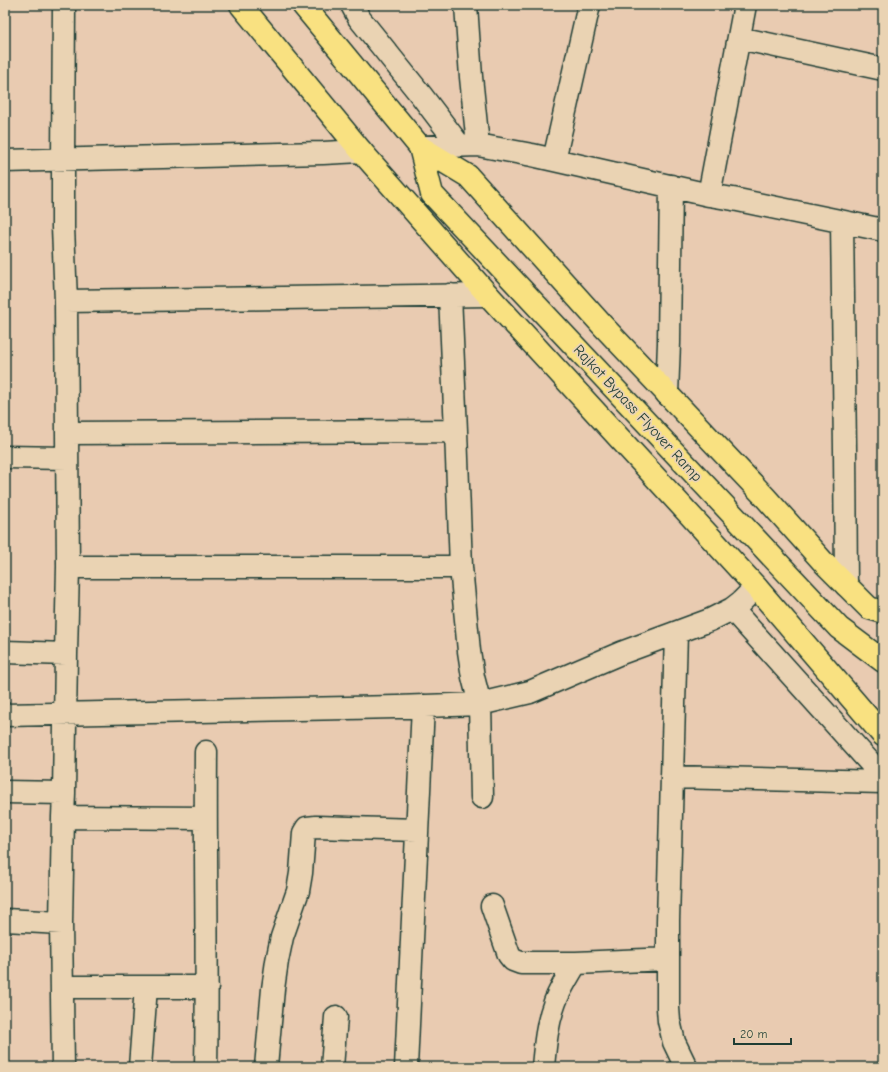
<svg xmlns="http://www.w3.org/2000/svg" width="888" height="1072" font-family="'Comic Neue',sans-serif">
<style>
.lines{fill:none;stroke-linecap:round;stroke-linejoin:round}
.minor-casing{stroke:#1f3d34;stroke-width:25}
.highway-casing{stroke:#1f3d34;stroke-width:25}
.minor{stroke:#ead3b3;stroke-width:22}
.highway{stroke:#f9e181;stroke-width:22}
.labels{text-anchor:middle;stroke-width:3.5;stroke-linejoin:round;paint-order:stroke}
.street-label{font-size:15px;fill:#1f3d34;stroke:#ead3b3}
</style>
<rect width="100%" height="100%" fill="#e9cbb1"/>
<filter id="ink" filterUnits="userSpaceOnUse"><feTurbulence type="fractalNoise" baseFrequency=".025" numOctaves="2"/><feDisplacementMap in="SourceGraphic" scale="8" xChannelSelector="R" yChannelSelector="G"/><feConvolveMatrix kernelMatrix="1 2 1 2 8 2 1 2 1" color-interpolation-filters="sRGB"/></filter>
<g filter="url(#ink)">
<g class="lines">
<!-- minor casing -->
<g class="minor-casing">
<path id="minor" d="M 352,5 L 359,18 L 421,95 L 459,145
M 466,5 L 471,77 L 478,145
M 739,38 L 883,69
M 420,147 L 478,145 L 532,155 L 709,195 L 733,199 L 883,230
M 554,160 L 589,5
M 5,161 L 323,153 L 361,151
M 709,195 L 745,5
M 842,222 L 845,449 L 846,585
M 450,295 L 456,431 L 461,567 L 469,651 L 473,677 L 480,704 L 482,797
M 66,301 L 488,295
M 667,394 L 669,343 L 671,186
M 67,433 L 456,431
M 5,457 L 67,458
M 68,567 L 461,567
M 732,609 L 883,777
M 676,633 L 668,921 L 668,1008 L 669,1021 L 674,1042 L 686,1067
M 5,652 L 66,654
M 5,715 L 397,707 L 480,704 L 530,692 L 621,653 L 710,620 L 732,609 L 741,602 L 756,587
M 206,752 C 205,857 208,962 206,1067
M 672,777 L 883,782
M 5,792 L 64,793
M 63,817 L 205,818
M 492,906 L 509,955 L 513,960 L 521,963 L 576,963 L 668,959
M 5,920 L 61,923
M 62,987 L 207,987
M 63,1067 L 61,923 L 63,817 L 64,793 L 66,654 L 68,567 L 66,301 L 63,227 L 63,159 L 64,5
M 140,1067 L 146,987
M 266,1067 L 273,989 L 277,961 L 282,937 L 298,891 L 301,873 L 304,833 L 307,828 L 316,827 L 417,830
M 332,1067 L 336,1017
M 406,1067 L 423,706
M 543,1067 C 545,1045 547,1023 555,1002 C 560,989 568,976 576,963"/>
</g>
<!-- highway casing -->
<g class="highway-casing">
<path id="highway" d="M 241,5 L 361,151 L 488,295 L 756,587 L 883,735
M 303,5 L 420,147 L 468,176 L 603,326 L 765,497 L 825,564 L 869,608 L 883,612
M 420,147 L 432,194 L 839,628 L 883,661"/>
</g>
<!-- minor -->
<use href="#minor" class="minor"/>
<!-- highway -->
<use href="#highway" class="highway"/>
</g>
</g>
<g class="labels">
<!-- street labels -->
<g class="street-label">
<text transform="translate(638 413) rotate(47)" y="5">Rajkot Bypass Flyover Ramp</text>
</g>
</g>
<!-- margin -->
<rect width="888" height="1072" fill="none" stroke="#ead3b3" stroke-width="20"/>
<rect x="10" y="10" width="868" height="1052" fill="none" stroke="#1f3d34" stroke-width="1.5" filter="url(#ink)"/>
<!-- scale -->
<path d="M734 1038v6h57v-6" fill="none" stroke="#1f3d34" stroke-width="2"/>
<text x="740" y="1038" font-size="12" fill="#1f3d34" stroke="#ead3b3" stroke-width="3" paint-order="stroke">20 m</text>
</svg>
